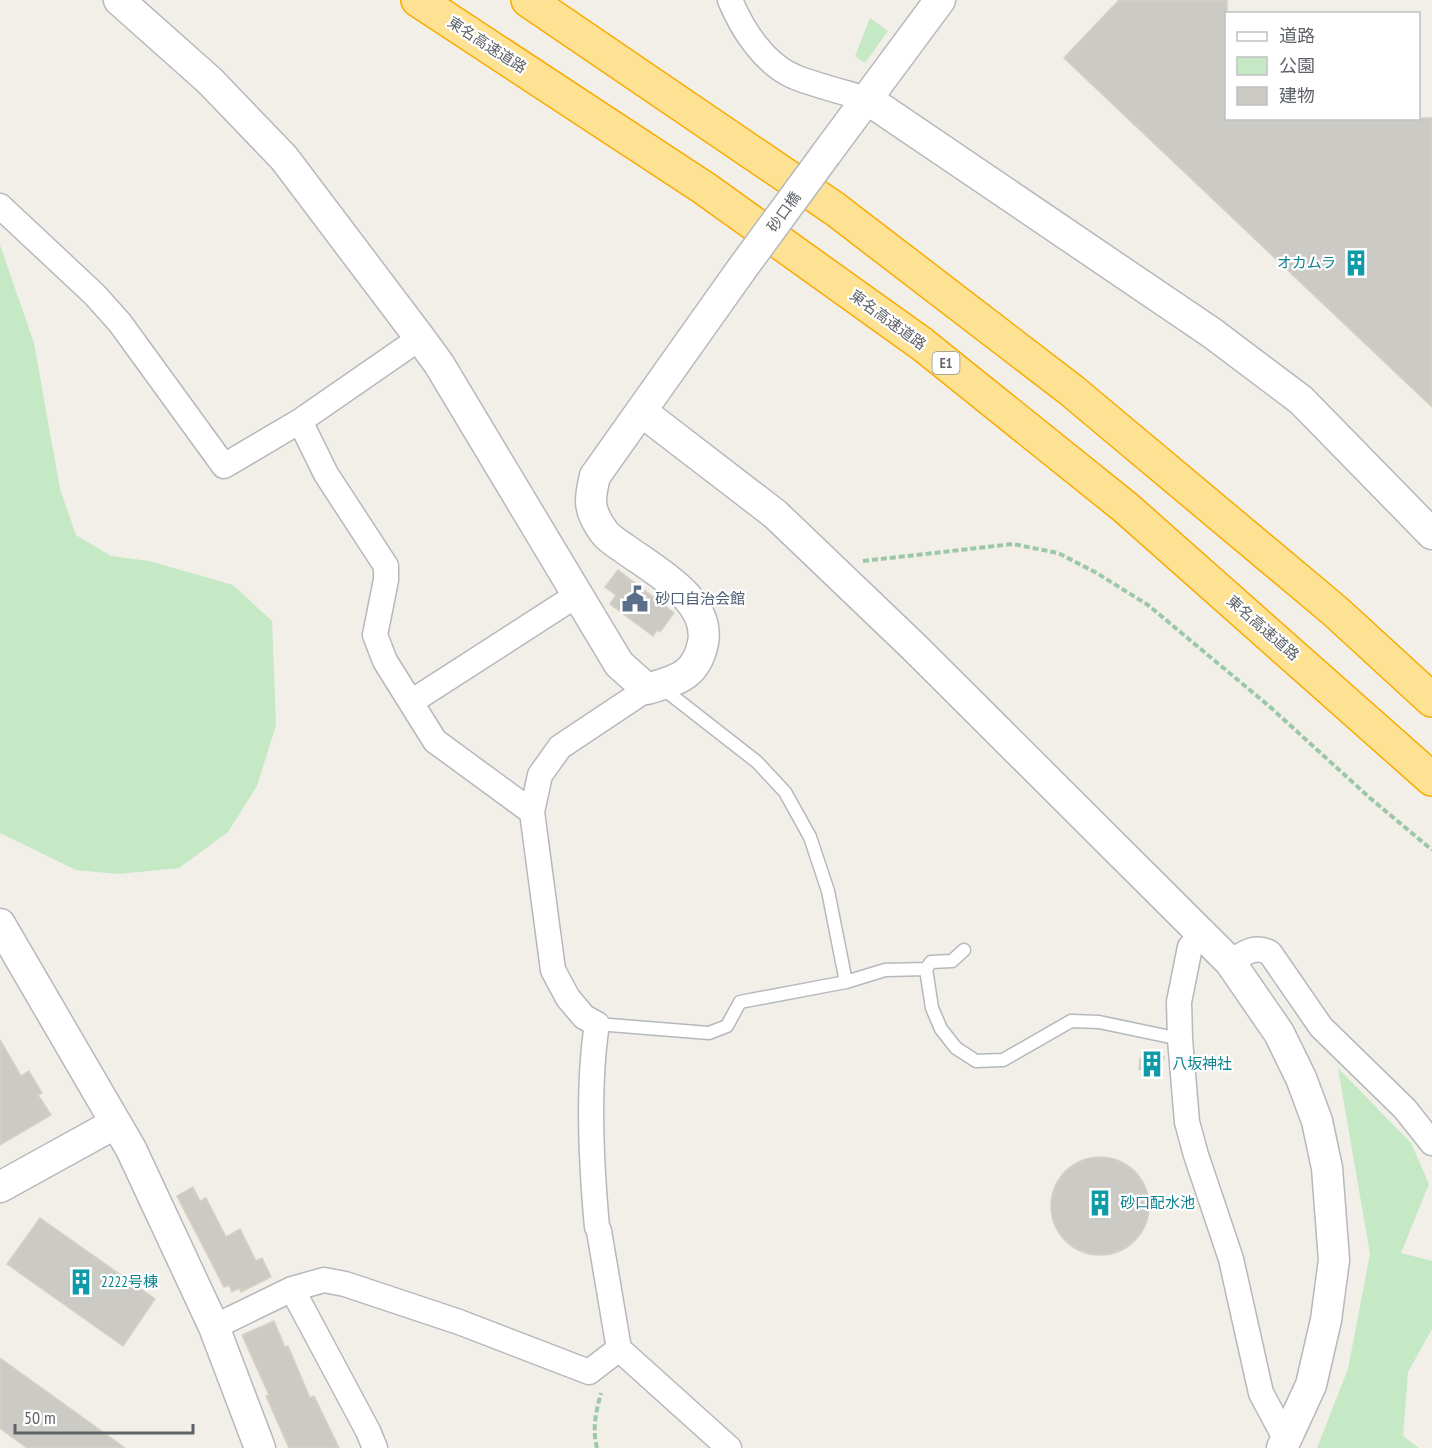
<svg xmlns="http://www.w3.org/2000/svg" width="1432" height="1448" font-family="'PT Sans Narrow','Noto Sans JP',sans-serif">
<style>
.green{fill:#c5e8c5}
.building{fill:#cccac5;stroke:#d6d1c6;stroke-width:1.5}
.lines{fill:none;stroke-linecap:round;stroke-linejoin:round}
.service-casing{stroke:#b5b8bc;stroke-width:15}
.minor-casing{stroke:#b5b8bc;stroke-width:27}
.tertiary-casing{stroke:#b5b8bc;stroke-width:33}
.motorway-casing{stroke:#f9ab00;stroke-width:36}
.path{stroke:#9cc7a9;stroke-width:4;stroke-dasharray:6 3;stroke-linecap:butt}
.service{stroke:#fff;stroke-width:12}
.minor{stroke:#fff;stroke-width:24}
.tertiary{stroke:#fff;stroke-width:30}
.motorway{stroke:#fde293;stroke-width:33}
.tertiary-bridge-casing{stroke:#b5b8bc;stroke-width:33;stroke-linecap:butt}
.tertiary-bridge{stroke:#fff;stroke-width:30}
.labels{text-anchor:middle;stroke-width:4.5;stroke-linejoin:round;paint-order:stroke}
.shield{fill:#fff;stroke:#8f9295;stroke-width:1.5}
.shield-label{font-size:14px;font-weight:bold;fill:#5f6368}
.street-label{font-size:15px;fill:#5f6368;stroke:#fff}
.culture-label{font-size:15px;fill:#0d838f;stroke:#fff;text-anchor:start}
.service-label{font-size:15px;fill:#4e5e75;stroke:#fff;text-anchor:start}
</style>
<rect width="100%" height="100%" fill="#f1efe8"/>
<!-- green -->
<path class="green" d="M 870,18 L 888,31 L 865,63 L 855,56 Z
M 0,245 L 34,343 L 60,489 L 76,535 L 111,556 L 149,561 L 233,585 L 272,621 L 276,725 L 257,786 L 228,832 L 179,868 L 118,874 L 76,870 L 0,833 Z
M 1338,1068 L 1411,1143 L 1429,1184 L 1401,1253 L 1432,1261 L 1432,1329 L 1408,1372 L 1403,1436 L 1419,1448 L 1317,1448 L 1348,1369 L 1370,1254 Z"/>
<!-- building -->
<path class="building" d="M 1119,0 L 1227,0 L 1227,118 L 1432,118 L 1432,407 L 1064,58 Z
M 618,570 L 674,613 L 660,632 L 657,630 L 653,636 L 610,604 L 616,595 L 605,587 Z
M 0,1040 L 21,1076 L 29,1071 L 42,1093 L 38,1095 L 51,1115 L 0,1145 Z
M 1146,1051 L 1164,1057 L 1156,1077 L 1139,1069 L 1140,1059 Z
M1051 1206a49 49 0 1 1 98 0a49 49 0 1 1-98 0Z
M 193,1187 L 200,1201 L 206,1198 L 226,1237 L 240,1229 L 256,1261 L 262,1258 L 271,1277 L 241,1292 L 239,1288 L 232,1292 L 229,1285 L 224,1287 L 177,1196 Z
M 40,1218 L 155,1299 L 123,1346 L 7,1264 Z
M 274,1321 L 285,1347 L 288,1346 L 310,1398 L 314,1396 L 339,1448 L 289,1448 L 266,1396 L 269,1395 L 242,1335 Z
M 0,1358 L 125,1448 L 27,1448 L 0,1428 Z"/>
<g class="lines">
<!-- service casing -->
<g class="service-casing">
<path id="service" d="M 661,687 L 757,762 L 785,792 L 810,837 L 828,891 L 846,982
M 964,950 L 952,961 L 931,962 L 926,969 L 932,1008 L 941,1029 L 956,1048 L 976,1061 L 1003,1060 L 1071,1021 L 1099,1022 L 1180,1039
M 597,1024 L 709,1033 L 727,1026 L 740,1002 L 846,982 L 885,970 L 926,969"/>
</g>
<!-- minor casing -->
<g class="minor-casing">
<path id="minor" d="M 730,0 C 742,29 764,64 795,77 C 818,86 843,92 867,99
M 0,206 L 95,295 L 120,323 L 224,466 L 300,421 L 420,338
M 300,421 L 326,474 L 386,566 L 386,580 L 375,635 L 385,661 L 435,741 L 532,812
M 647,689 L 560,747 L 540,775 L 532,812 L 553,970 L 568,998 L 584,1017 L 597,1024 C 587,1088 591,1162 597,1227 L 599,1231 L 619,1349 L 729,1448
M 411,702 L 577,595
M 1203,934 L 1190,947 L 1179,1002 L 1180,1039 L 1187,1122 L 1196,1155 L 1231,1259 L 1261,1393 L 1286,1440
M 1230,962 C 1243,954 1255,944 1270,953 L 1321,1027 L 1405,1109 L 1432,1143
M 292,1289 L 368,1431 L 375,1448
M 214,1327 L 292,1289 L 324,1280 L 345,1284 L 459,1322 L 589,1372 L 619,1349"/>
</g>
<!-- tertiary casing -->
<g class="tertiary-casing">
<path id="tertiary" d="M 119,0 L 210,81 L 284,158 L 420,338 L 439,364 L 619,664 L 647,689 C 676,680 696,677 703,643 C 711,600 654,570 625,549 C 618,544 609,539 604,532 C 588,510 589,500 595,476 L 741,270
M 867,99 L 1212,333 L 1301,400 L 1432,534
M 826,154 L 940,0
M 641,411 L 775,514 L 913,646 L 1230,962 L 1279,1033 L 1301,1078 L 1317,1121 L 1327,1168 L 1334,1260 L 1326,1320 L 1311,1385 L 1282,1448
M 0,924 L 131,1149 L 214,1327 L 260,1448
M 0,1187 L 116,1123"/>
</g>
<!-- motorway casing -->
<g class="motorway-casing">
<path id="motorway" d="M 418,0 L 704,188 L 922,344 L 1125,507 L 1432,779
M 528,0 L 835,209 L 1071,390 L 1335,611 L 1432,700"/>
</g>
<!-- path -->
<path class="path" d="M 863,561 L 1013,544 L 1058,553 L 1095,572 L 1148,605 L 1269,706 L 1370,798 L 1432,850
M 597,1448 C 592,1429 596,1411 601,1393"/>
<!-- service -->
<use href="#service" class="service"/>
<!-- minor -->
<use href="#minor" class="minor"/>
<!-- tertiary -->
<use href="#tertiary" class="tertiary"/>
<!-- motorway -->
<use href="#motorway" class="motorway"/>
<!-- tertiary-bridge casing -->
<g class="tertiary-bridge-casing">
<path id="tertiary-bridge" d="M 741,270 L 826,154"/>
</g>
<!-- tertiary-bridge -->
<use href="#tertiary-bridge" class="tertiary-bridge"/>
</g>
<!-- icons -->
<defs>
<g id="building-bare" transform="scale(2.07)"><path d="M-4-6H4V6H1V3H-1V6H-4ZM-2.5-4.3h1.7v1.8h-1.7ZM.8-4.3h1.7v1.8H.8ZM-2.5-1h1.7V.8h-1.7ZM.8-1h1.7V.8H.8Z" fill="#0f9aa8" stroke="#fff" stroke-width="2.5" paint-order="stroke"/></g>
<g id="civic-bare" transform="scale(2.07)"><path d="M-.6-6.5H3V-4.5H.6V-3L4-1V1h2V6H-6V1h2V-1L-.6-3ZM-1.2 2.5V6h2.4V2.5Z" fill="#5c6f8a" stroke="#fff" stroke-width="2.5" paint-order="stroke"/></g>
</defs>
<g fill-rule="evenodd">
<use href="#building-bare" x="1356" y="263"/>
<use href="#civic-bare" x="635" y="599"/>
<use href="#building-bare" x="1152" y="1064"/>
<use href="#building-bare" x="1100" y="1203"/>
<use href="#building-bare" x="81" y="1282"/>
</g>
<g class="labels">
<!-- shield labels -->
<rect class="shield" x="932.5" y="352" width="27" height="22" rx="4.5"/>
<g class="shield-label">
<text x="946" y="368">E1</text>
</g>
<!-- street labels -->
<g class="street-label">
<text transform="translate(487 45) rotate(33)" y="5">東名高速道路</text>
<text transform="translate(784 212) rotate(-54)" y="5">砂口橋</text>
<text transform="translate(888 320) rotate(36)" y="5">東名高速道路</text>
<text transform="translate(1263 628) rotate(41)" y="5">東名高速道路</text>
</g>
<!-- culture labels -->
<g class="culture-label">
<text x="1336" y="268" text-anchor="end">オカムラ</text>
<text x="1172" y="1069">八坂神社</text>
<text x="1120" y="1208">砂口配水池</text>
<text x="101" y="1287">2222号棟</text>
</g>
<!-- service labels -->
<g class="service-label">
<text x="655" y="604">砂口自治会館</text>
</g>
</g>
<!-- legend -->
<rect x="1225" y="12" width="195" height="108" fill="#ffffff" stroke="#bfc1c3" stroke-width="1.5"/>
<rect x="1237" y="32" width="30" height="9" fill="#ffffff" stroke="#bfc1c3" stroke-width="1.5"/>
<text x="1279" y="42" font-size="18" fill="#5f6368">道路</text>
<rect x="1237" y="57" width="30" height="18" fill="#c5e8c5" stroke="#bfc1c3" stroke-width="1.5"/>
<text x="1279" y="72" font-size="18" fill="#5f6368">公園</text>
<rect x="1237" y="87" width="30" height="18" fill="#cccac5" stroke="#bfc1c3" stroke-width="1.5"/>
<text x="1279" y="102" font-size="18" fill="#5f6368">建物</text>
<!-- scale -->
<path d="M15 1424v9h178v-9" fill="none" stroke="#5f6368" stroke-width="3"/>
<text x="24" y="1424" font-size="18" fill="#5f6368" stroke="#ffffff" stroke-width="4.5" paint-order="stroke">50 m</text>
</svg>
